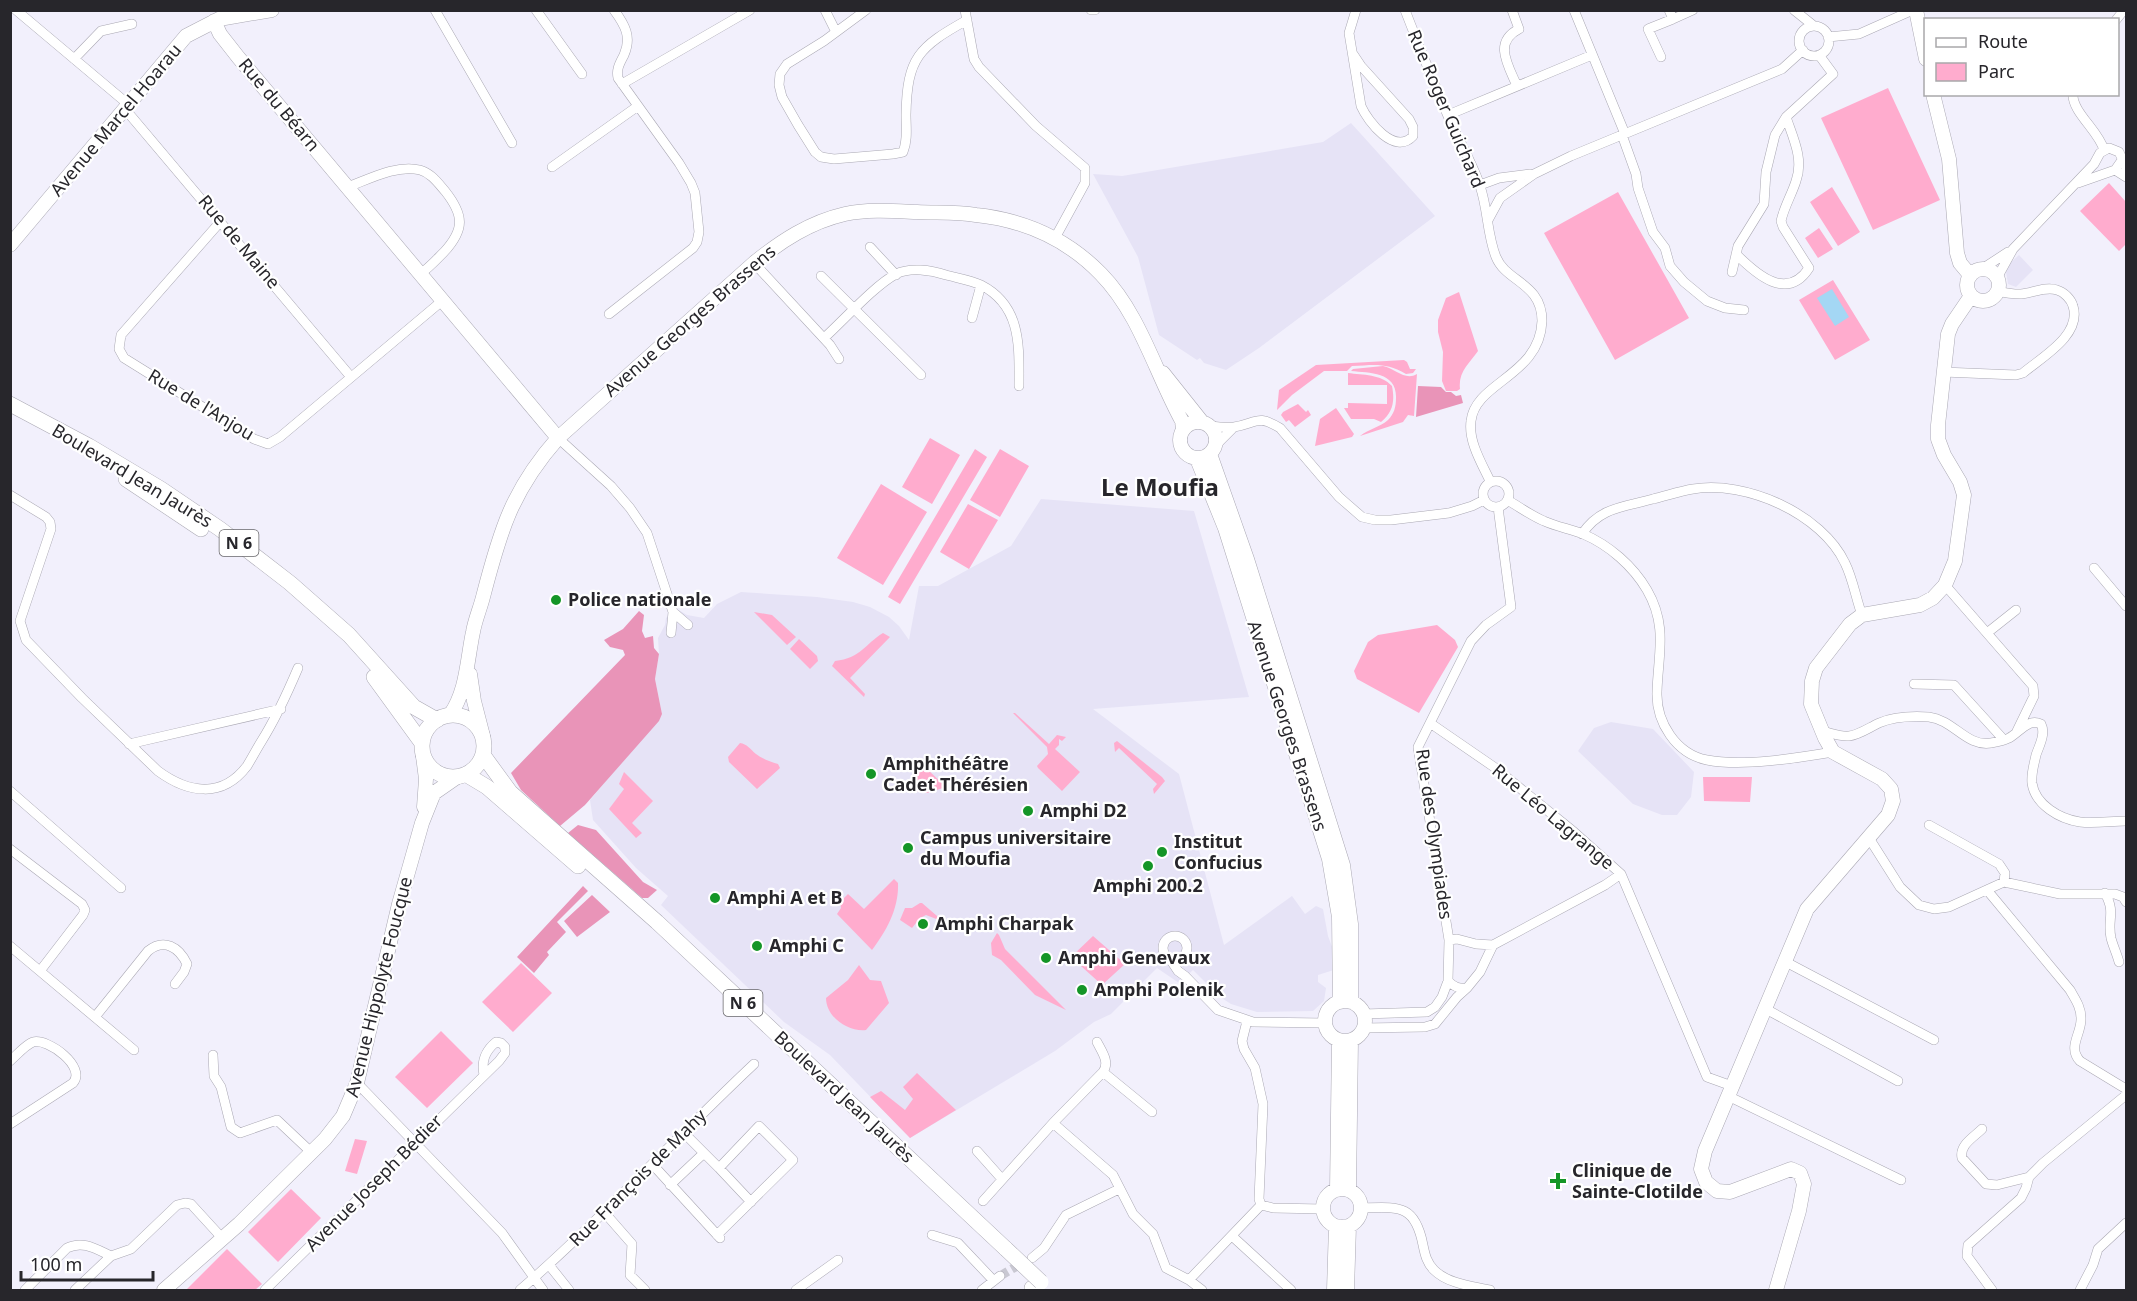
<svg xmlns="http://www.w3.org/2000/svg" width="2137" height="1301" font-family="'Noto Sans',sans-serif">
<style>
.built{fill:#e6e3f6}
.green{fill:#ffacce}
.forest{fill:#e994b8}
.water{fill:#a4d7f4}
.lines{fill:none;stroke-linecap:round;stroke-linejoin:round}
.street-tunnel{stroke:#c9c8d2;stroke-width:9;stroke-dasharray:9 4.5;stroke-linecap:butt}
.street-casing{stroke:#aaa8b3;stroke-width:10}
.secondary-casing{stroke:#aaa8b3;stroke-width:15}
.primary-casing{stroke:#aaa8b3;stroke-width:16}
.street{stroke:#fff;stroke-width:9}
.secondary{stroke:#fff;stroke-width:14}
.primary{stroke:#fff;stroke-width:15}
.primary-bridge-casing{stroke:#aaa8b3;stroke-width:16;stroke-linecap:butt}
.primary-bridge{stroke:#fff;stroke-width:15}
.poi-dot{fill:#149527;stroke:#fff;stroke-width:2}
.labels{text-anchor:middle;stroke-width:4.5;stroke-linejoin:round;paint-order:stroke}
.shield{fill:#fff;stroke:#68676b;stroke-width:1.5}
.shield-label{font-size:16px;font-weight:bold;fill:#27262b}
.street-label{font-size:18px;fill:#27262b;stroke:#fff}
.poi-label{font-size:18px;font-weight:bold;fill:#27262b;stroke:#fff;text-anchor:start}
.district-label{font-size:24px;font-weight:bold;fill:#27262b;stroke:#fff}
</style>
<rect width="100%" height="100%" fill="#f2f0fc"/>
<!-- built -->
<path class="built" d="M 1351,123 L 1435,216 L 1259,348 L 1226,370 L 1204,363 L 1200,358 L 1197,360 L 1159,335 L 1138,257 L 1093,174 L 1122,176 L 1323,142 Z
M 2019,255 L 2033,270 L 2016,287 L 2008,284 L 2006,272 L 2009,264 Z
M 1041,499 L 1194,511 L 1249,697 L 1093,709 L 1179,774 L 1224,945 L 1292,896 L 1305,914 L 1316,906 L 1323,909 L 1328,936 L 1340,968 L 1318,975 L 1318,982 L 1326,988 L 1324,1001 L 1313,1011 L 1257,1012 L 1231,1004 L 1220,997 L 1193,970 L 1179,983 L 1157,968 L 1111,1014 L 1094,1022 L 1055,1051 L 910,1138 L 830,1055 L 784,1022 L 661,905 L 668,896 L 636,868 L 593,820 L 590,800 L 662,714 L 655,679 L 659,654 L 658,638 L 665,625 L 666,618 L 673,612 L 677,609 L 687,615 L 704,618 L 717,604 L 741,592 L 817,597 L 853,602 L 870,607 L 889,617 L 899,626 L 909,640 L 919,586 L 938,586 L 1011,546 Z
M 1611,722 L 1653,729 L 1694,772 L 1691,797 L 1677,815 L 1662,815 L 1633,804 L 1578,751 L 1594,728 Z"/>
<!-- green -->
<path class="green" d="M 1888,88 L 1940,200 L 1873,230 L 1821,118 Z
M 2109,183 L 2126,202 L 2126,244 L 2119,251 L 2080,211 Z
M 1832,187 L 1860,232 L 1838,246 L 1810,202 Z
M 1618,192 L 1689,318 L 1615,360 L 1544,233 Z
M 1819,228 L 1833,249 L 1818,258 L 1805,238 Z
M 1833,280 L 1870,340 L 1835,360 L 1799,300 Z
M 1459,292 L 1478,351 C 1469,364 1458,372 1460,389 L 1457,391 L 1446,391 L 1442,381 L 1443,352 L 1438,332 L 1438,320 L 1446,298 Z
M 1404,360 L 1407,362 L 1410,369 L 1416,369 L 1413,373 L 1406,374 C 1386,362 1374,365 1352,366 L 1347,371 L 1324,371 L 1292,395 L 1277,410 L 1279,390 L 1316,365 Z
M 1383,366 C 1396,369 1405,381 1417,374 L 1414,416 L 1408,415 L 1403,422 L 1360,436 C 1369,429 1380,427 1388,420 C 1394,414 1396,407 1396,398 C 1397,372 1370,373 1351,371 L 1353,369 Z
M 1348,373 C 1363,375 1381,374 1392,386 C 1395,401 1393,412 1381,422 L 1374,419 L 1351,419 L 1344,408 L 1348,408 L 1348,403 L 1387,404 L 1387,385 L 1348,385 Z
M 1298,404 L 1306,412 L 1308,410 L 1311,415 L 1295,427 L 1289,420 L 1286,422 L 1281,415 L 1283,412 Z
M 1336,408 L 1354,434 L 1352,437 L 1315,446 L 1320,419 Z
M 930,438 L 960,455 L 932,504 L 902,487 Z
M 975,449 L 987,457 L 900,604 L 888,597 Z
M 1000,449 L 1029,466 L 1000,517 L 970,500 Z
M 881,484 L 927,512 L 883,585 L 837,558 Z
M 968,504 L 998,520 L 969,569 L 940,552 Z
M 754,612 L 772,615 L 796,637 L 787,645 Z
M 1437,625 L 1455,640 L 1458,647 L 1419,713 L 1357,679 L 1354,671 L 1368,642 L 1378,635 Z
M 883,633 L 890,637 L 850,678 L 865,694 L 864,697 L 832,666 L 835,661 C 861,658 865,644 883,633 Z
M 799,639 L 817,656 L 818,661 L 810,669 L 790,649 Z
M 1013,713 L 1015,713 L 1049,744 L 1057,735 L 1066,737 L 1062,741 L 1059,739 L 1059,745 L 1055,749 L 1080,772 L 1062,791 L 1038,768 L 1037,766 L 1048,754 L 1047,747 Z
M 1117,741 L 1162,777 L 1165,781 L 1154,794 L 1153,789 L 1157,784 L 1119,748 L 1115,752 L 1114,743 Z
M 740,743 C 747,744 750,749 756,754 C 763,759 770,762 778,764 L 780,768 L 757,789 L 729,762 L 728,757 Z
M 922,767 L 927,769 L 944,785 L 943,788 L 927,793 L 912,791 L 910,785 C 912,778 915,771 922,767 Z
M 624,772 L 653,801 L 632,823 L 642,833 L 636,838 L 609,809 L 624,789 L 619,784 Z
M 1703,777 L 1752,777 L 1750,802 L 1704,801 Z
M 894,879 L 898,883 C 899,908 887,930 872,950 L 837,914 L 841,908 L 840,902 L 848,894 L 864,909 Z
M 920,903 L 922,903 L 944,922 L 926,915 L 920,918 L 912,928 L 900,920 L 905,908 L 912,908 Z
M 997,933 L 999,935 L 1005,949 L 1066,1010 L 1035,995 L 1001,960 L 992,955 L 991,943 Z
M 1093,936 L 1125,964 L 1102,985 L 1071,957 Z
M 521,963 L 552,993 L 513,1032 L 482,1002 Z
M 859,965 L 870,980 L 881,981 L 889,1003 L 866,1030 C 848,1032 826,1017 826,998 L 848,980 Z
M 441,1031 L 473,1063 L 427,1108 L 395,1077 Z
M 917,1073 L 956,1110 L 910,1138 L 870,1097 L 881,1091 L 905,1110 L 913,1099 L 903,1087 Z
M 355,1139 L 367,1141 L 357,1174 L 345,1171 Z
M 291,1189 L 321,1218 L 278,1262 L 248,1232 Z
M 227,1249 L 262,1284 L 255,1290 L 186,1290 Z"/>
<!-- forest -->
<path class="forest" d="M 1418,386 L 1441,387 L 1446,392 L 1451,392 L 1456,396 L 1461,395 L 1463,403 L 1416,417 Z
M 639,611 L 644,615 L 642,631 L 645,638 L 653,636 L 654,648 L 659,654 L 655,679 L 662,714 L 659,721 L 585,805 L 560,826 L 521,790 L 511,773 L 625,655 L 623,650 L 610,647 L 604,640 L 623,629 Z
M 578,825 L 596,830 L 643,882 L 657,890 L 648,898 L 642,898 L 568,833 Z
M 583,886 L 588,891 L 557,922 L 566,932 L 547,952 L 549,955 L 534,973 L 517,957 Z
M 592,895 L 610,912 L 577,937 L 564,921 Z"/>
<!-- water -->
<path class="water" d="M 1832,289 L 1849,317 L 1835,326 L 1817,298 Z"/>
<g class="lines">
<!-- street-tunnel -->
<path class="street-tunnel" d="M 1000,1276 L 1024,1262"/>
<!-- street casing -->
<g class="street-casing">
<path id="street" d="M 16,10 L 129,105
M 435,10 L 512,143
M 536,10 L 582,74
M 825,10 L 836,32
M 866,10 L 824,41 L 787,64 L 780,74 L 779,85 L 782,97 L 798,125 L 815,152 L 821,157 L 834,159 L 893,154 L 903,152 C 908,140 906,127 906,115 C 907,57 919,47 967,20
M 965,10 L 974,59 L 979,67 L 1036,126 L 1085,168 L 1085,183 L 1055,238
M 1091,10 L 1095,10
M 1405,10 C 1419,46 1433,81 1448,116 C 1458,139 1472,162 1480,186 C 1488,209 1487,235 1496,257 C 1506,282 1542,283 1542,321 C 1540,376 1475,382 1471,421 C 1468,441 1482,464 1490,481
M 1512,10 L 1519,29 C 1493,42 1508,65 1517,86
M 1574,10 L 1625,134
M 1669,10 L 1673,19 L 1693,10
M 1794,10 L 1814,26
M 2116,20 L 2124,10
M1799 41a15 15 0 1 1 30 0a15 15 0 1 1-30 0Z
M 1828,37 L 1859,34 L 1913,10
M 1353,54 L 1361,66 L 1409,119 L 1413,127 L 1413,136 C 1395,156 1368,122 1361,106 L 1349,33 L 1356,10
M 1661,57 L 1648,29 L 1673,19
M 74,59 L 101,31 L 132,24
M 622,84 L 750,10
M 2073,94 C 2072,112 2099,131 2104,150
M 125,109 L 351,377
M 1448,115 L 1592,55
M 1622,135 L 1636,174 L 1638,188 L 1653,232 L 1665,248 L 1670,266 L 1684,282 L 1707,301 L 1725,308 L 1744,310
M 552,167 L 638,106
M 2115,170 L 2126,177
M 2078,183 L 2115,170 L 2122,160
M 1480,185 L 1499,178 L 1530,174
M 348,187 C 369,179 397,164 420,170 C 431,173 438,183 445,191 C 464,215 465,229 444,252 C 436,260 429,268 420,274
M 1488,220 L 1500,198 L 1534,174 L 1571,156 L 1782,69 L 1803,50
M 221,221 L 121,335 L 119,349 L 124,358 L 254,439 L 268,444 L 280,437 L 442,301
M 870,247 L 896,275
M 1736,254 C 1756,274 1787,302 1809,268 L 1783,227 L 1781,221 C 1784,207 1792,194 1796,181 C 1804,159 1793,138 1786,117
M 754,263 L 830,345 L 839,359
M 1982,269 L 2008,252
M 1732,272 L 1738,246 L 1764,204 L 1766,172 L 1775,135 L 1786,117 L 1833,74 L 1819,55
M 821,276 L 921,375
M 1997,278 L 2013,249 L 2094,164 L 2100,153 L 2109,148 L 2119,152 L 2126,167
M 609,314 L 693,248 L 697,242 L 699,232 L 695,193 L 691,183 L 679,163 L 618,78 C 616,69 620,63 624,55 C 632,37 625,25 614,10
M 972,318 L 981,285
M 824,338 C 844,320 874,286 896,274 C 910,267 931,270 946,275 C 957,278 971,280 981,285 C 1022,306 1019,347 1019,386
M 1943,372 L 2016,375 L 2023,373 C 2042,357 2082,335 2073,306 C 2071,299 2064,292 2057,290 C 2046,286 2032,293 2021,294 C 2013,294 2005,293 1998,291
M 1210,426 C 1218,427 1227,428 1234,427 C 1257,423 1257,414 1280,428 L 1339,497 L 1362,517 L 1375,520 L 1391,520 L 1449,513 L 1472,506 L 1484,500
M 558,438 L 611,486 L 630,508 L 647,533 L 673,612 L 671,633
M 1216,445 L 1234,427
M1483 494a13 13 0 1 1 26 0a13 13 0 1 1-26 0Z
M 10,495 L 46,517 L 50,522 L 51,529 L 20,621 L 26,640 L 82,698 L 158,771 C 188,793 222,799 247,766 C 252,758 256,750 261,742 C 276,718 287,694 298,668
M 1509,501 C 1521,508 1532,516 1544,521 C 1557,527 1571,529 1583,534 C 1609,545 1633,566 1647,590 C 1668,626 1658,655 1657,692 C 1656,722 1676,754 1707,760 C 1742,767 1797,758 1833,752
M 1582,534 C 1600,507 1624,507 1653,499 C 1666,496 1680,491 1693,489 C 1746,480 1822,514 1845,563 C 1853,579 1856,599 1862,615
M 2094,568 L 2126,606
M 1945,585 L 2033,686 L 2034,696 L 2017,731
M 673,612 L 688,625
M 1987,633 L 2016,610
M 1914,684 L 1954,685 L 2004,740
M 1430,723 L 1494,767 L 1574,832 L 1621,874 L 1707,1077 L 1732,1086
M 1822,731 C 1831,733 1841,737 1849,736 C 1859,735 1870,727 1879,723 C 1893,717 1914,716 1929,717 C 1954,720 1966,747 1991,743 C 1997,742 2004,741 2009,738 C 2020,732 2028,718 2041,724 C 2046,734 2039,746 2036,755 C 2034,765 2031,773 2032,783 C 2035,805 2060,819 2080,822 C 2095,824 2111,821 2126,821
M 129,744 L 281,709
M 10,791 L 121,888
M 1929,825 L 1999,864 L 2005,873 L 2004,882
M 1869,838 L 1900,887 L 1919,905 L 1934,909 L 1949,907 L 2004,882 L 2060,894 L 2115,894 L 2123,897 L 2126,902
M 10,849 L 82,904 L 85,910 L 83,915 L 40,971
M 1987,890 L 2070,990 C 2075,999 2081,1007 2081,1018 C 2082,1033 2067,1047 2080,1061 L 2126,1089
M 2105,893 C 2116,913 2107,919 2111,938 C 2113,946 2117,954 2119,962
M1163 948a12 12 0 1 1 24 0a12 12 0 1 1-24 0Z
M 1449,940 L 1457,939 L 1476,944 L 1493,945 L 1605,885 L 1621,874
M 10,946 L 134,1050
M 1170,959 L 1178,971 L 1185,976 L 1218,1010 L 1253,1022 L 1325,1023
M 1784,961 L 1934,1040
M 1448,981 C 1454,987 1459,989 1467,988 L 1480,972 L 1493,945
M 1764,1008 L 1898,1081
M 1363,1014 L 1427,1012 L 1435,1007 L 1442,997 L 1448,981 L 1449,940 L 1418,747 L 1471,641 L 1486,625 L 1511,607 L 1498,507
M 95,1017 L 148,951 C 164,938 179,947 187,964 L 184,972 L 175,984
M 1247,1021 L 1242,1041 L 1244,1049 L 1255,1068 L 1263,1104 L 1259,1199 L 1261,1205
M 1363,1028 L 1425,1027 L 1435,1024 L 1457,997 L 1467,988
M 1097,1042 C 1102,1052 1110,1062 1103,1072 L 1152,1112
M 213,1055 L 214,1076 L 221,1087 L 231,1127 L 240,1133 L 277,1120 L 311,1152
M 10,1061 C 17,1055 25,1045 33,1042 C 48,1038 87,1067 73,1083 L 10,1124
M 357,1083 L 502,1233 L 543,1290
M 1728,1096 L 1901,1180
M 1053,1123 L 1113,1175 L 1133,1214 L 1153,1234 L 1166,1268 L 1189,1280 L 1202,1290
M 1982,1129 C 1974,1137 1959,1145 1962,1158 L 1986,1184 L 1997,1185 L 2029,1177
M 684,1133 L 719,1168 L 759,1126 L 793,1160 L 717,1235
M 977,1151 L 1001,1178
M 653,1165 L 720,1238
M 719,1168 L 751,1202
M 670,1185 L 704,1153
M 983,1201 L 1053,1123 L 1103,1072
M 1261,1205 L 1273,1208 L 1323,1209
M 1362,1208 C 1399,1207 1415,1204 1423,1245 C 1425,1255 1427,1263 1434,1270 C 1448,1284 1472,1286 1490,1290
M 604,1212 L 632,1244 L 630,1275 L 645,1290
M 932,1235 L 958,1243 L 993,1280
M 1232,1236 L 1291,1290
M 1032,1258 L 1044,1248 L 1066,1215 L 1119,1189
M 549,1265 L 569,1290
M 1189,1280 L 1261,1205
M 25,1290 L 67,1248 C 83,1240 96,1249 111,1256
M 75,1290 L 111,1256 L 131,1249 L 177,1205 L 185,1203 L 191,1204 L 223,1239
M 265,1290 L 499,1061 L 505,1053 L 505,1047 L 501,1043 L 496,1042 C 485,1051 481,1061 484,1075
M 520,1290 C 602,1219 675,1138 754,1064
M 796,1290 L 838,1260
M 982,1290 L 1000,1276
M 1992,1290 L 1967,1256 L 1968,1245 L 2021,1198 L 2026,1188 L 2029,1177 L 2043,1163 L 2126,1095
M 2080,1290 L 2093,1265 L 2098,1249 L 2126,1223"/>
</g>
<!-- secondary casing -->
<g class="secondary-casing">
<path id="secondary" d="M 1916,10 L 1926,59
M 214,21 L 220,34 L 238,57 L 558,438
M 1933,94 L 1949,159 L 1957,253 L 1960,263 L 1970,275
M 10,245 L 186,36 L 219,19 L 272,10
M1967 285a16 16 0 1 1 32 0a16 16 0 1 1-32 0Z
M 1163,373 L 1202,422
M1180 440a18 18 0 1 1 36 0a18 18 0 1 1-36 0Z
M 1210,454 L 1247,559 L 1343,865 L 1351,924 L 1351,1002
M 1197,459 L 1225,528 L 1329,859 L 1339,917 L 1340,1002
M 470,674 L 474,701 L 483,736
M 450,715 C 467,691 467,660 473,632 C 475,620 480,609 483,597 C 500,531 512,490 558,438 L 754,263 C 781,241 810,222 845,214 C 868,209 894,211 917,212 C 937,213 957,212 976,215 C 1024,220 1067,239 1101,274 C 1140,314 1155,372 1182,421 L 1183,429
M 423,756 L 426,779 L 424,807
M1325 1021a20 20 0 1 1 40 0a20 20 0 1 1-40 0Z
M1323 1208a19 19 0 1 1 38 0a19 19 0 1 1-38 0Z
M 1337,1190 L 1339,1040
M 1349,1190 L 1351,1040
M 164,1290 L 239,1224 L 325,1139 L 343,1116 L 357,1083 L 399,904 L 422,823 L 434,793 L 457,777
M 1334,1290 L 1336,1226
M 1347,1290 L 1349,1226
M 1776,1290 L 1799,1211 L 1804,1184 L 1800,1173 L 1791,1169 L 1730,1192 L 1717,1191 L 1706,1182 L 1701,1169 L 1705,1151 L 1807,909 L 1888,815 L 1893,801 L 1891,789 L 1882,779 L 1833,752 L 1825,738 L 1811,704 L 1812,681 L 1816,668 L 1850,624 L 1862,615 L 1920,605 L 1933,598 L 1945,585 L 1955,561 L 1964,495 L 1960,482 L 1944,455 L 1938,439 L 1938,425 L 1948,334 L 1952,324 L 1971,296"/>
</g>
<!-- primary casing -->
<g class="primary-casing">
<path id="primary" d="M 10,404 L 89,446 L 161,489 L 220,529 L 290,583 L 349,635 L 414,707 L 437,720
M 126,479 L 201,529
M 374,677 L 422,743
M422 746a31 31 0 1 1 62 0a31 31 0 1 1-62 0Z
M 483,755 L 510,792 L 657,922 L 1006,1249
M 467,775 L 487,787 L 578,866
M 1032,1288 L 1035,1290"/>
</g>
<!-- street -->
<use href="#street" class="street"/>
<!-- secondary -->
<use href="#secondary" class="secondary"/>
<!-- primary -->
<use href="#primary" class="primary"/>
<!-- primary-bridge casing -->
<g class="primary-bridge-casing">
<path id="primary-bridge" d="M 1006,1249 L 1041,1282"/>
</g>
<!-- primary-bridge -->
<use href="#primary-bridge" class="primary-bridge"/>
</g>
<!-- markers -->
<g class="poi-dot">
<circle cx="556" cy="600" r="6"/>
<circle cx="871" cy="774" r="6"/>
<circle cx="1028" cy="811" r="6"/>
<circle cx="908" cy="848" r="6"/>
<circle cx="1162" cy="852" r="6"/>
<circle cx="1148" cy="866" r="6"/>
<circle cx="715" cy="898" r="6"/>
<circle cx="923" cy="924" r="6"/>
<circle cx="757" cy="946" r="6"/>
<circle cx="1046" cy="958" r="6"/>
<circle cx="1082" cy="990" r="6"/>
<path d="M1555 1172h6v6h6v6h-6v6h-6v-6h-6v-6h6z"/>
</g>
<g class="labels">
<!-- shield labels -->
<g class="shield">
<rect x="219.5" y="530" width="39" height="26" rx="4.5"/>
<rect x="723.5" y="990" width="39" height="26" rx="4.5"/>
</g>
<g class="shield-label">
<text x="239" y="549">N 6</text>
<text x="743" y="1009">N 6</text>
</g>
<!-- street labels -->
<g class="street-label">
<text transform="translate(279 105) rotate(50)" y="6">Rue du Béarn</text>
<text transform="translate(1446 109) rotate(67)" y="6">Rue Roger Guichard</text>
<text transform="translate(116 120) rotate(-50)" y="6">Avenue Marcel Hoarau</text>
<text transform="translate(239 242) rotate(50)" y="6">Rue de Maine</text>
<text transform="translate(690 321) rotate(-41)" y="6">Avenue Georges Brassens</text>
<text transform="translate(201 405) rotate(31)" y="6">Rue de l'Anjou</text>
<text transform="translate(132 476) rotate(31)" y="6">Boulevard Jean Jaurès</text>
<text transform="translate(1287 726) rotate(72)" y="6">Avenue Georges Brassens</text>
<text transform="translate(1553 817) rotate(40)" y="6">Rue Léo Lagrange</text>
<text transform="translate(1434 834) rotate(82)" y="6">Rue des Olympiades</text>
<text transform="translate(379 987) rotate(-76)" y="6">Avenue Hippolyte Foucque</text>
<text transform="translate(844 1097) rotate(43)" y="6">Boulevard Jean Jaurès</text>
<text transform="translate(638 1178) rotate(-45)" y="6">Rue François de Mahy</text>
<text transform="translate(374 1183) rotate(-45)" y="6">Avenue Joseph Bédier</text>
</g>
<!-- poi labels -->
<g class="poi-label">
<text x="568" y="606">Police nationale</text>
<text x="883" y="770">Amphithéâtre<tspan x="883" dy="21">Cadet Thérésien</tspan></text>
<text x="1040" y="817">Amphi D2</text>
<text x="920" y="844">Campus universitaire<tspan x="920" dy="21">du Moufia</tspan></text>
<text x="1174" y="848">Institut<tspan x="1174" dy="21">Confucius</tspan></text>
<text x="1148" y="892" text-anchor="middle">Amphi 200.2</text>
<text x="727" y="904">Amphi A et B</text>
<text x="935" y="930">Amphi Charpak</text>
<text x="769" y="952">Amphi C</text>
<text x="1058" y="964">Amphi Genevaux</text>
<text x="1094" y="996">Amphi Polenik</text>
<text x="1572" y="1177">Clinique de<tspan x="1572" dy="21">Sainte-Clotilde</tspan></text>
</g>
<!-- district labels -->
<g class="district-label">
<text x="1160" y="496">Le Moufia</text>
</g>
</g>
<!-- border -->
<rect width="2137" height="1301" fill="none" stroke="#27262b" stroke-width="24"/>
<!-- legend -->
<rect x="1924" y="18" width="195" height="78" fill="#ffffff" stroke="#a9a8aa" stroke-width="1.5"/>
<rect x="1936" y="38" width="30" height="9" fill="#ffffff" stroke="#a9a8aa" stroke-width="1.5"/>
<text x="1978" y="48" font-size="18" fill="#27262b">Route</text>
<rect x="1936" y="63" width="30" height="18" fill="#ffacce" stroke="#a9a8aa" stroke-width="1.5"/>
<text x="1978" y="78" font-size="18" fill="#27262b">Parc</text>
<!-- scale -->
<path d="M21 1271v9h132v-9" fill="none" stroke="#27262b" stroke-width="3"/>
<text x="30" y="1271" font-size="18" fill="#27262b" stroke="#ffffff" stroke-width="4.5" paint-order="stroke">100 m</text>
</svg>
